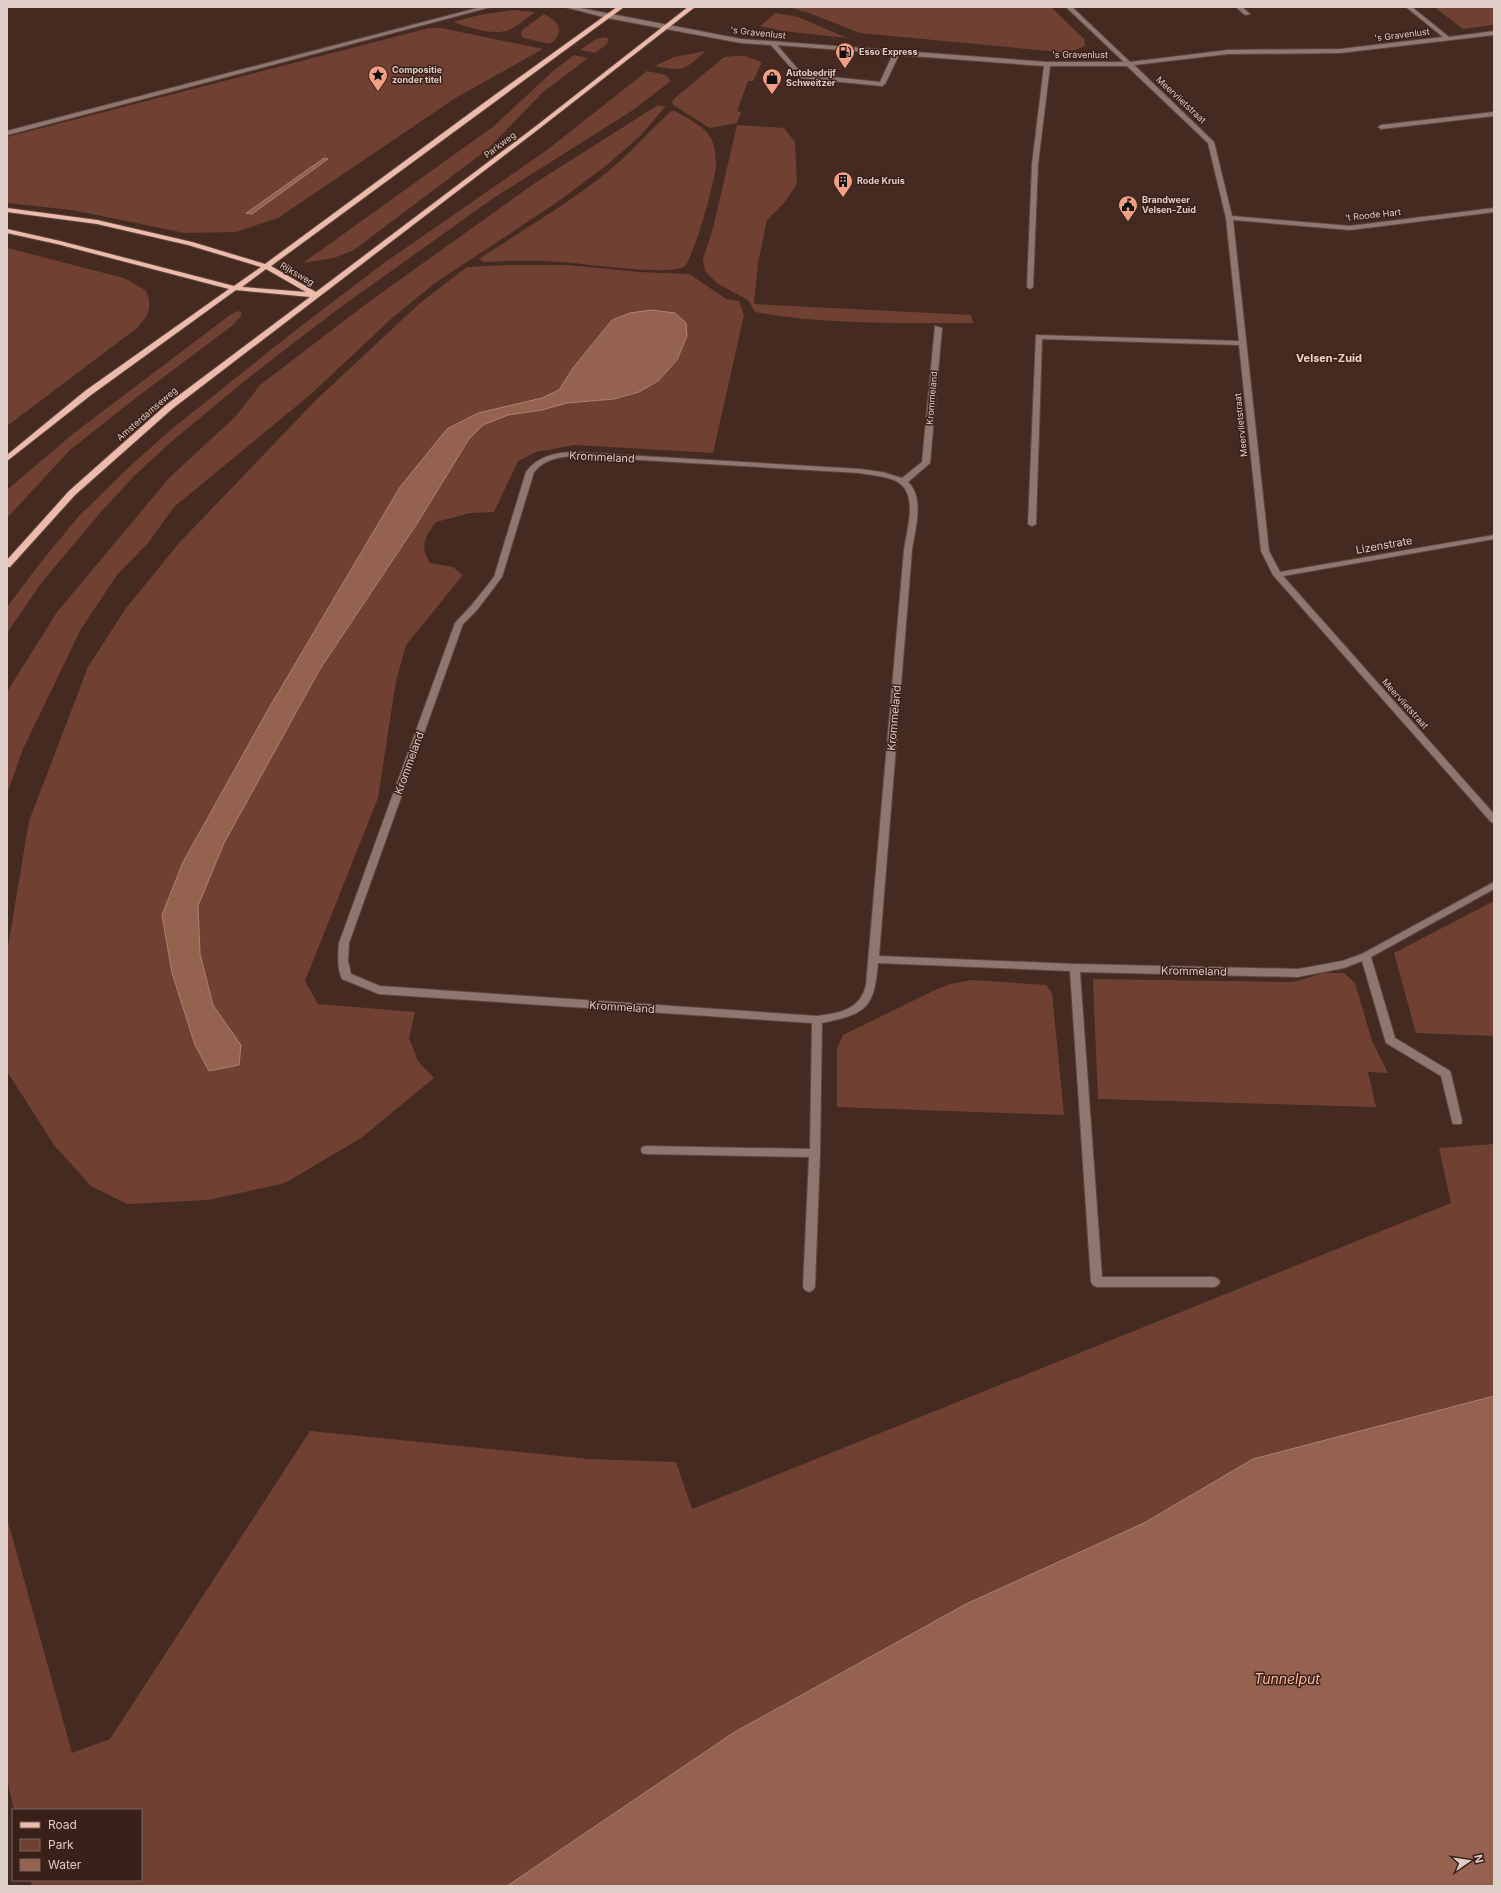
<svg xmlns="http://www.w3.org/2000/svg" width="1501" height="1893" font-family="Inter,sans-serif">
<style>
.green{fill:#704132;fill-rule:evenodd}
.water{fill:#966250;stroke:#ac8274}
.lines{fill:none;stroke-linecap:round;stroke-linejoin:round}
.minor-casing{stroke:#60473f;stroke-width:2}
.major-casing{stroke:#60473f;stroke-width:2}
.minor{fill:#8f776f;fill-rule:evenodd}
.major{fill:#edbbab;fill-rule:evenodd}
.labels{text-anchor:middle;stroke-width:3;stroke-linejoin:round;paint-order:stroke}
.far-street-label{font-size:9px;fill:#dfcdc8;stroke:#392018}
.far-poi-label{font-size:9px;font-weight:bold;fill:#dfcdc8;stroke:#392018;text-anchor:start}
.far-quarter-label{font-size:11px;font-weight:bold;fill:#f3d0c5;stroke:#392018}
.street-label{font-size:11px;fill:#dfcdc8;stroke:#392018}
.near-water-label{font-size:14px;font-style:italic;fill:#fcbaa4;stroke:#392018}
</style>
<rect width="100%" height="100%" fill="#442a21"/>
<!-- green -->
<path class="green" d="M 788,7 L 1051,7 L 1084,39 L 1085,46 L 1075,50 L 1059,52 L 860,33 L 809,13 Z
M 1434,7 L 1494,7 L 1494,25 L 1463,29 Z
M 513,10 L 535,12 C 527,18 518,26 509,30 C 493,36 468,27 453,22 L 479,15 Z
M 776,13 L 798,17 L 847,38 L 783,31 L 760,26 Z
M 544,14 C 559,21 566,32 550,44 L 524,38 L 521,36 L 522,30 Z
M 429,28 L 441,28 L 543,49 L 457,97 L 278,218 L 235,232 L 185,233 L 72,210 L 7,203 L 7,137 ZM 324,158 L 326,159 L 252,214 L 246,212 Z
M 605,37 L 609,39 L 606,45 L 595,53 L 580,50 L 596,39 Z
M 706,51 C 684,70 684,72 655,66 L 674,57 Z
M 574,55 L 588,58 L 542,93 L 488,149 L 354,250 L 334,258 L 303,263 L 494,126 L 553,71 Z
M 735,56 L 744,56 L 762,62 L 753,81 L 748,81 L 737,111 L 741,112 L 737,123 L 710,128 L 673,105 L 672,102 L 675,98 L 724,57 Z
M 647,71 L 666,75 L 671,81 L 633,110 L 492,199 L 334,312 L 247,379 L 171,442 L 134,476 L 101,512 L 42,582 L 7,633 L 7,607 L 41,562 L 79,516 L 128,468 L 168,432 L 292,333 L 384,263 L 547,150 Z
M 658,105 L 665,107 L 640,136 L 607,165 L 556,203 L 435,283 L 391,319 L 310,395 L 174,507 L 148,543 L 117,575 L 81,629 L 23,749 L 7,794 L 7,692 L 57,612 L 170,477 L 236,416 L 260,385 L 366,304 L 535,183 Z
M 671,111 L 675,111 C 687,118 704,126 711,138 C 715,146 716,157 716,166 C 713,188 697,247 685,266 C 671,277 583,263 561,262 C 535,260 509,261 484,262 L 479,259 C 523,230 569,203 610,170 C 632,151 651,130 671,111 Z
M 737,125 L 784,128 L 795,142 L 797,184 L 784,203 L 767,220 L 758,263 L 754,304 L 971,315 L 973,323 C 901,323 826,325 755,312 L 748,300 L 718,284 L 705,271 L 703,259 L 713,228 Z
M 7,248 L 124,278 L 145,290 C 154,306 148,316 137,328 L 7,426 Z
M 509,265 L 567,265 L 639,272 L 686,274 L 691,275 L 726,299 L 739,301 L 744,315 L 713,453 L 575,445 L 536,452 L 518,461 L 494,512 L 470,513 L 436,522 C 425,537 419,546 430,563 L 453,567 L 463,575 L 406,645 L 396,681 L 378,798 L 305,981 L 318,1004 L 415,1012 L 409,1038 L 418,1061 L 434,1078 L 361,1138 L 285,1183 L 208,1200 L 127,1204 L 91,1186 L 54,1145 L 8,1073 L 7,1061 L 7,953 L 29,821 L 88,667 L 126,608 L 180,542 L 317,399 L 420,303 L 467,267 ZM 612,320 L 677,360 L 658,381 L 639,392 L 615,399 L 567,403 L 542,410 L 508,415 L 483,425 L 469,439 L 418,522 L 320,669 L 224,843 L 198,906 L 200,954 L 213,1005 L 241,1045 L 239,1065 L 209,1071 L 195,1045 L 172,973 L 162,915 L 183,862 L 269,708 L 400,487 L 478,413 L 542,398 L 559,390 L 573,368 Z
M 238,311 L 242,313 L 240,317 L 233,325 L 137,397 L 70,450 L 7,518 L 7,490 L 74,433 L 230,315 Z
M 1494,901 L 1494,1036 L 1416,1033 L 1394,953 Z
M 1323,973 L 1344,973 L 1355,983 L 1372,1041 L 1388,1073 L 1368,1072 L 1376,1107 L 1098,1099 L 1093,979 L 1294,982 Z
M 972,980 L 1046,985 L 1052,993 L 1064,1115 L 837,1107 L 837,1049 L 843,1035 L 931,992 L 950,984 Z
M 1494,1144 L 1494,1396 L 1253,1459 L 1144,1523 L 966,1604 L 733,1733 L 507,1886 L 32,1886 L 30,1880 L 141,1880 L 141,1810 L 14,1810 L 7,1779 L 7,1518 L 72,1753 L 110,1739 L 310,1431 L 589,1459 L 676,1462 L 692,1509 L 1451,1203 L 1439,1148 Z"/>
<!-- water -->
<path class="water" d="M 324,158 L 328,159 L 252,214 L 246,213 Z
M 651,310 L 675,313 L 686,323 L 687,336 L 677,360 L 658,381 L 639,392 L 614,399 L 567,403 L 542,410 L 508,415 L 483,425 L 469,439 L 418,522 L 320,669 L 224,843 L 198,906 L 200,954 L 213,1005 L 241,1045 L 239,1065 L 209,1071 L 195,1045 L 172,973 L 162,915 L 183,862 L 269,708 L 400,487 L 447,429 L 478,413 L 542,398 L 559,390 L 573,368 L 612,320 L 630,313 Z
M 1494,1396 L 1494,1886 L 507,1886 L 733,1733 L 966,1604 L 1144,1523 L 1253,1459 Z"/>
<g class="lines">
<!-- minor casing -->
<g class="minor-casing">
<path id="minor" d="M 481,7 L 491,7 L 7,135 L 7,131 Z
M 565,7 L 575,7 L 741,39 L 1047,62 L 1124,62 L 1066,7 L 1072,7 L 1130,62 L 1228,50 L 1340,49 L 1443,37 L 1406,7 L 1412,7 L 1449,37 L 1494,31 L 1494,35 L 1340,53 L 1228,54 L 1134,65 L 1214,142 L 1232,216 L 1350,226 L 1494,208 L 1494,212 L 1350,230 L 1233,220 L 1269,551 L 1280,572 L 1494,535 L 1494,539 L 1283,576 L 1494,814 L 1494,823 L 1491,822 L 1273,575 L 1261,551 L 1239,345 L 1042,339 L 1036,524 L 1032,526 L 1028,524 L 1036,335 L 1239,341 L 1226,218 L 1208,143 L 1127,66 L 1050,66 L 1038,164 L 1033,287 L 1030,289 L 1027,287 L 1032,164 L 1044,66 L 899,55 L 885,84 L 882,86 L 800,78 L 771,45 L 741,43 L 607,18 ZM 777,45 L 893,54 L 880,82 L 802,74 Z
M 1236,7 L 1242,7 L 1250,14 L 1245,15 Z
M 1494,112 L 1494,116 L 1381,129 L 1378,127 L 1381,125 Z
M 935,326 L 942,328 L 930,463 L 908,482 C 925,498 915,529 912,550 L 879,956 L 1075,964 L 1298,969 L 1342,961 L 1362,954 L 1494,882 L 1494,889 L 1371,957 L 1395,1038 L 1450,1071 L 1451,1074 L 1462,1121 L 1461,1124 L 1453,1124 L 1452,1121 L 1441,1076 L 1386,1043 L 1362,961 L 1344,968 L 1298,977 L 1080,972 L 1102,1277 L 1214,1277 L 1218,1279 L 1220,1282 L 1218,1285 L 1214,1287 L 1097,1287 L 1093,1285 L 1091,1282 L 1070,971 L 878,963 C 874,1008 867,1014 822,1023 L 820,1153 L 815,1287 L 813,1290 L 809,1292 L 805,1290 L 803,1287 L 809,1157 L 646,1154 L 642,1153 L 641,1150 L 642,1147 L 646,1146 L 810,1149 L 812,1023 L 379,994 L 342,979 C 337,968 338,955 339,943 L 455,623 L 471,606 L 494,577 L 526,472 C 538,456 554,453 573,452 L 860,469 L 882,472 L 902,478 L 922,462 ZM 573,456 L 860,473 C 871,475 883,476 894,480 C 920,491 907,528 904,550 L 866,985 C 860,1010 840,1013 817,1016 L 380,986 L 351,974 L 348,961 L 349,943 L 463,624 L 477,610 L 502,577 L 534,472 C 544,460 557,457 573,456 Z"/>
</g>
<!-- major casing -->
<g class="major-casing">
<path id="major" d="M 617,7 L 624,7 L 271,266 L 316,292 L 536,126 L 688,7 L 695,7 L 540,128 L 172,409 L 75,495 L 10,567 L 7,567 L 7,560 L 69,491 L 166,405 L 310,297 L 236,290 L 91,395 L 7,461 L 7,455 L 85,391 L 229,289 L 57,244 L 7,233 L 7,229 L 60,241 L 234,286 L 261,267 L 188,245 L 97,224 L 7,212 L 7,208 L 97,220 L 192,242 L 265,264 L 481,105 ZM 266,269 L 306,292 L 242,287 Z"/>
</g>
<!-- minor -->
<use href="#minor" class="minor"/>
<!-- major -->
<use href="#major" class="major"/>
</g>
<!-- icons -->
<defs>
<g id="fuel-pin" transform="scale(1)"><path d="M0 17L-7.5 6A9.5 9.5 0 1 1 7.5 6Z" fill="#f39f84" stroke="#392018"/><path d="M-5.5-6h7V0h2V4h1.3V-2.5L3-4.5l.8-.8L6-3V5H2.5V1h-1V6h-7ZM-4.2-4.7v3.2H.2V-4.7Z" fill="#111"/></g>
<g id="sight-pin" transform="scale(1)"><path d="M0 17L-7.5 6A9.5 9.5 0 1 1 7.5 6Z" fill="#f39f84" stroke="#392018"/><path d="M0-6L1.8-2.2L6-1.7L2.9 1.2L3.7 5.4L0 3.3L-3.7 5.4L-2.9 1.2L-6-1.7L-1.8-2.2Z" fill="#111"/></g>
<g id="shop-pin" transform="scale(1)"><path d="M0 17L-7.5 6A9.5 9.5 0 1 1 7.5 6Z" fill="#f39f84" stroke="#392018"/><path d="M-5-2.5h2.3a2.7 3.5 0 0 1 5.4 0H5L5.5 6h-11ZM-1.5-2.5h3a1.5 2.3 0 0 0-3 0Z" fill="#111"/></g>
<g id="building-pin" transform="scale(1)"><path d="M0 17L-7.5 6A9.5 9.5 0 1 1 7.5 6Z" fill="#f39f84" stroke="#392018"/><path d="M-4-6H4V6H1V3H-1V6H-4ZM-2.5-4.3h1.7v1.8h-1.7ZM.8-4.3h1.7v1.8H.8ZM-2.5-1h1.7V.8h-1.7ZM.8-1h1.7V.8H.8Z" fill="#111"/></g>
<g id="civic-pin" transform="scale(1)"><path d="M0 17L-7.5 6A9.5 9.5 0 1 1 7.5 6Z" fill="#f39f84" stroke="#392018"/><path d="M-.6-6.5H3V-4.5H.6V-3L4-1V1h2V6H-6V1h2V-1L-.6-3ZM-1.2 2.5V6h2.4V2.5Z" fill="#111"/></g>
</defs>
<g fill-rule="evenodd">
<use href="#fuel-pin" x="845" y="52"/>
<use href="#sight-pin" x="378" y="75"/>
<use href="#shop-pin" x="772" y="78"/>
<use href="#building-pin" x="843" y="181"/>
<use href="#civic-pin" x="1128" y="205"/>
</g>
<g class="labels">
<!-- far-street labels -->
<g class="far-street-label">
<text transform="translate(758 33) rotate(6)" y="3">'s Gravenlust</text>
<text transform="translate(1402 35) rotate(-7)" y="3">'s Gravenlust</text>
<text x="1080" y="58">'s Gravenlust</text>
<text transform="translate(1181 100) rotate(43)" y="3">Meervlietstraat</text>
<text transform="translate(500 145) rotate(-37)" y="3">Parkweg</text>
<text transform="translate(1373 215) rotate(-6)" y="3">'t Roode Hart</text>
<text transform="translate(297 274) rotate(30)" y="3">Rijksweg</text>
<text transform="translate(932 398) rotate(-85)" y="3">Krommeland</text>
<text transform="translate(147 414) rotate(-41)" y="3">Amsterdamseweg</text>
<text transform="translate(1241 425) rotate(-96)" y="3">Meervlietstraat</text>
<text transform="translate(1405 704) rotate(48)" y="3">Meervlietstraat</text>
</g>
<!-- far-poi labels -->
<g class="far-poi-label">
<text x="859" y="55">Esso Express</text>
<text x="392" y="73">Compositie<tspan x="392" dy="10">zonder titel</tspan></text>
<text x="786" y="76">Autobedrijf<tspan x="786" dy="10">Schweitzer</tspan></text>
<text x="857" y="184">Rode Kruis</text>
<text x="1142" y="203">Brandweer<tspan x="1142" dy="10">Velsen-Zuid</tspan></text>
</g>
<!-- far-quarter labels -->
<g class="far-quarter-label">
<text x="1329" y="362">Velsen-Zuid</text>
</g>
<!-- street labels -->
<g class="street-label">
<text transform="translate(602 457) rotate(3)" y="4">Krommeland</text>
<text transform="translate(1384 545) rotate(-10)" y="4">Lizenstrate</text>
<text transform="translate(894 718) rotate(-85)" y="4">Krommeland</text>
<text transform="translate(409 763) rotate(-70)" y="4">Krommeland</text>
<text transform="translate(1194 971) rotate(1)" y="4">Krommeland</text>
<text transform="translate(622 1007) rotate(4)" y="4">Krommeland</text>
</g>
<!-- near-water labels -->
<g class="near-water-label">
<text x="1287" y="1684">Tunnelput</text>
</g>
</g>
<!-- border -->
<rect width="1501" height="1893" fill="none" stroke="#dfcdc8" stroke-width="16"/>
<!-- legend -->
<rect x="12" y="1809" width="130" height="72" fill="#392018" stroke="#7b655e"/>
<rect x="20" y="1822" width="20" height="6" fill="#edbbab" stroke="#7b655e"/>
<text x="48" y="1829" font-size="12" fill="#dfcdc8">Road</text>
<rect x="20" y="1839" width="20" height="12" fill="#704132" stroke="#7b655e"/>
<text x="48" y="1849" font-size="12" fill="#dfcdc8">Park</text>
<rect x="20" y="1859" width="20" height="12" fill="#966250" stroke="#7b655e"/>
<text x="48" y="1869" font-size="12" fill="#dfcdc8">Water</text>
<!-- north arrow -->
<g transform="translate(1469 1861) rotate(77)" stroke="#392018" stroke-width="3" paint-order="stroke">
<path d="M0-3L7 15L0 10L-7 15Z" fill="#dfcdc8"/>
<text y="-6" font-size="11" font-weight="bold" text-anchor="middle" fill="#dfcdc8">N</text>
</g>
</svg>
